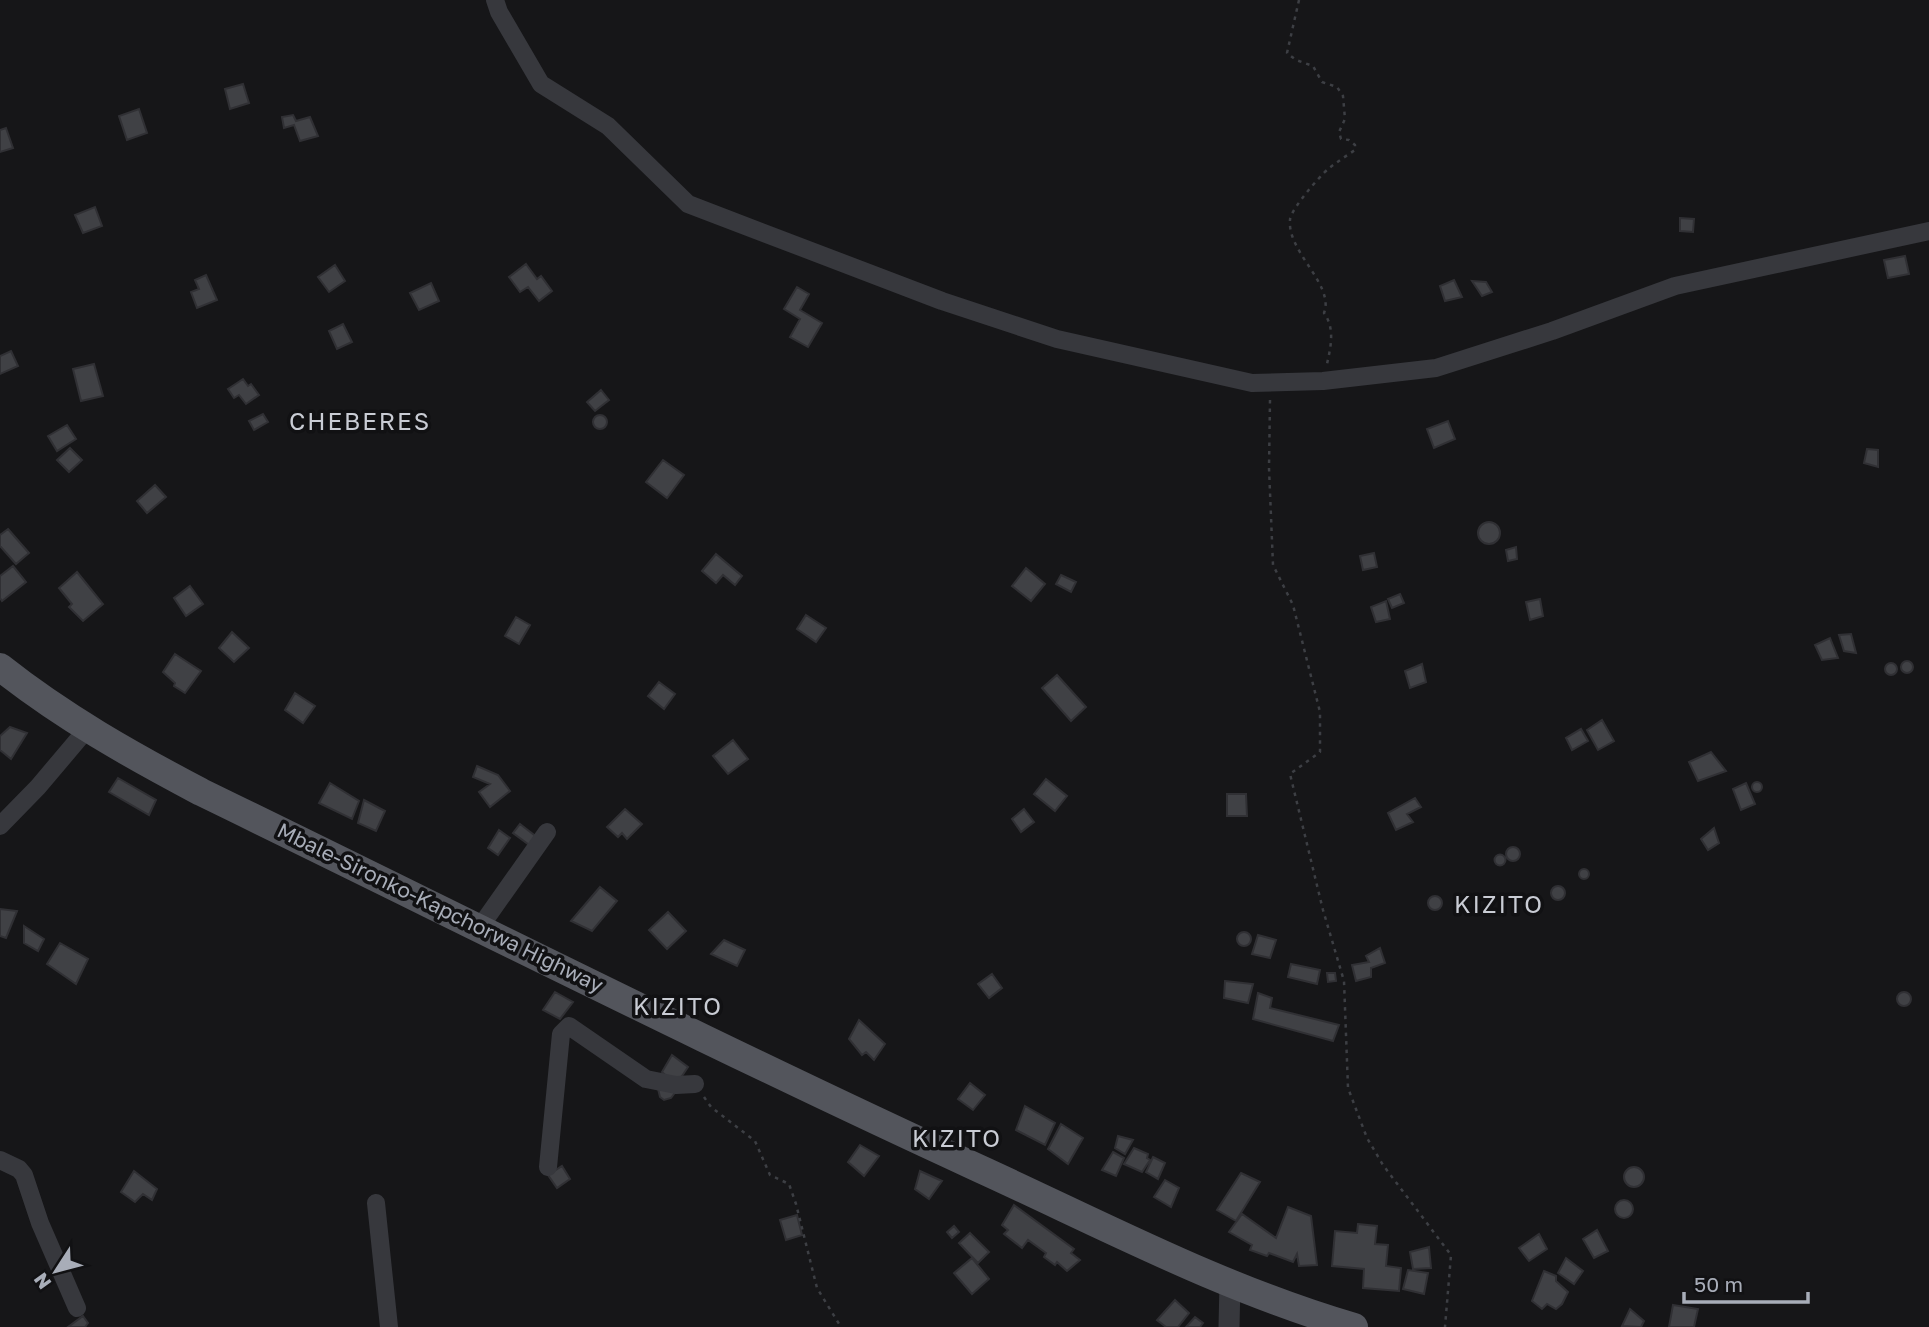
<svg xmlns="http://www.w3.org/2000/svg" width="1929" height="1327" font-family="'Golos Text',sans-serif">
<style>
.building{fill:#404145;stroke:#303034;stroke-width:2}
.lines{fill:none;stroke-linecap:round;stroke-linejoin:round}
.path{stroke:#3d3f44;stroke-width:2.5;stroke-dasharray:3.5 5;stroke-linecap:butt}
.minor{stroke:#37383d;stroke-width:18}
.tertiary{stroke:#37383d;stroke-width:21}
.primary{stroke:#53555c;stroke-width:28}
.labels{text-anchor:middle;stroke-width:7;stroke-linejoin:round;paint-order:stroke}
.street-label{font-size:21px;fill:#a8adb8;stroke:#111113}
.quarter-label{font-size:24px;letter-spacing:2px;fill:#c9ccd4;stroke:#111113}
</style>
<rect width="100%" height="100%" fill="#161618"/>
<!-- building -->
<path class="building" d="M 243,84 L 249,103 L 230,109 L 225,89 Z
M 139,109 L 147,133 L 127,140 L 119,116 Z
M 293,115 L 296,121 L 310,117 L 318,136 L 300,141 L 294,125 L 284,128 L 282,117 Z
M 6,128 L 13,148 L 0,152 L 0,130 Z
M 95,207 L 102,226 L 83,233 L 75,215 Z
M 1680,218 L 1694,219 L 1693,232 L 1680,231 Z
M 1905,256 L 1909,274 L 1888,278 L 1884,260 Z
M 526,264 L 537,279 L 541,276 L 552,291 L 539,301 L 528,287 L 520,292 L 509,277 Z
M 335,265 L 345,281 L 329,292 L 318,277 Z
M 206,275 L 217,300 L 197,308 L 191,292 L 199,289 L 195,280 Z
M 1454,280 L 1462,297 L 1445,301 L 1440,286 Z
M 1472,281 L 1486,282 L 1492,292 L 1482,296 Z
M 431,283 L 439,301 L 419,310 L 410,293 Z
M 797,287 L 809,294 L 800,310 L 822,323 L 808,347 L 790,337 L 800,319 L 784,309 Z
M 343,324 L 352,342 L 337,349 L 329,331 Z
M 11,351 L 18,366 L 0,374 L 0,356 Z
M 94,364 L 103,396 L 81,401 L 73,369 Z
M 243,379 L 248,386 L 251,384 L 259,395 L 246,404 L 239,395 L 234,398 L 228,389 Z
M 601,390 L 609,400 L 595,411 L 587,402 Z
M 263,414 L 268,422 L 254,430 L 249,421 Z
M593 422a7 7 0 1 1 14 0a7 7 0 1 1-14 0Z
M 1448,421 L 1455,439 L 1434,448 L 1427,429 Z
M 67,425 L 76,439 L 57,451 L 48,436 Z
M 70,448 L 82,460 L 69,472 L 57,460 Z
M 1867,449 L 1878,450 L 1878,467 L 1864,463 Z
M 663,460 L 684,475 L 667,498 L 646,482 Z
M 155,485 L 166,497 L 147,513 L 137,501 Z
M1478 533a11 11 0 1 1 22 0a11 11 0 1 1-22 0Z
M 8,529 L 29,553 L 16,564 L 0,546 L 0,535 Z
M 1516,547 L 1517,559 L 1508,561 L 1506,550 Z
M 1374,553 L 1377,567 L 1363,570 L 1360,556 Z
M 716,554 L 742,576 L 735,585 L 723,575 L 716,583 L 702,571 Z
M 13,566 L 26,582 L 2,601 L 0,598 L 0,576 Z
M 1026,568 L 1045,584 L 1031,601 L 1012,586 Z
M 77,572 L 103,604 L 83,621 L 69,607 L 72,604 L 59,588 Z
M 1061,575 L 1076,582 L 1071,592 L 1056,584 Z
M 190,586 L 203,604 L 186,616 L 174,598 Z
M 1400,594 L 1404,603 L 1392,608 L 1388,599 Z
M 1540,599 L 1543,616 L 1530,620 L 1526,602 Z
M 1386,601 L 1390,619 L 1376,622 L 1371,607 Z
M 806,615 L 826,628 L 816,642 L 797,629 Z
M 516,617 L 530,625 L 519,644 L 505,636 Z
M 232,632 L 249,648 L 234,662 L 219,648 Z
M 1851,634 L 1856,653 L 1844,651 L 1839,635 Z
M 1830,638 L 1838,658 L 1822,660 L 1815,645 Z
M 175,654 L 201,671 L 185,693 L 174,686 L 175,683 L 163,672 Z
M1901 667a6 6 0 1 1 12 0a6 6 0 1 1-12 0Z
M1885 669a6 6 0 1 1 12 0a6 6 0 1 1-12 0Z
M 1422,664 L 1426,682 L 1410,688 L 1405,671 Z
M 1057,675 L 1086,707 L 1071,721 L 1042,688 Z
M 659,682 L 675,694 L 664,709 L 648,696 Z
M 295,693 L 315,706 L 303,723 L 285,710 Z
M 1602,720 L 1614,741 L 1598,750 L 1587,730 Z
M 10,727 L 27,733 L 11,759 L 0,750 L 0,736 Z
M 1581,729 L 1588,741 L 1572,750 L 1566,738 Z
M 733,740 L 748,759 L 728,774 L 713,756 Z
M 1711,752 L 1726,771 L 1698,781 L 1689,762 Z
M 477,766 L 498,775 L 510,791 L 490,807 L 479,792 L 490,784 L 473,777 Z
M 118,778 L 156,800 L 149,815 L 109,792 Z
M 1046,779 L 1067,796 L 1055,811 L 1034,794 Z
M1752 787a5 5 0 1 1 10 0a5 5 0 1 1-10 0Z
M 330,783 L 359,801 L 352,819 L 319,803 Z
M 1746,783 L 1755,804 L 1741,810 L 1733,789 Z
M 1227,794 L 1246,794 L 1247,816 L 1227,816 Z
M 1415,798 L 1421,807 L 1407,814 L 1413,822 L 1396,830 L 1388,813 Z
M 364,800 L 385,811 L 376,831 L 358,823 Z
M 625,809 L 642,824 L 627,839 L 622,833 L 618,837 L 607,827 Z
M 1024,809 L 1034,822 L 1021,832 L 1012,819 Z
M 520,824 L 538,838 L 532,847 L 513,833 Z
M 1714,828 L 1719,843 L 1708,850 L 1701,839 Z
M 499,830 L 510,838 L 498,855 L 488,848 Z
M1506 854a7 7 0 1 1 14 0a7 7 0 1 1-14 0Z
M1494.5 860a5.5 5.5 0 1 1 11 0a5.5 5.5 0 1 1-11 0Z
M1579 874a5 5 0 1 1 10 0a5 5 0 1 1-10 0Z
M1551 893a7 7 0 1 1 14 0a7 7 0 1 1-14 0Z
M 600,887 L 617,901 L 592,931 L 571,921 Z
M1428 903a7 7 0 1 1 14 0a7 7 0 1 1-14 0Z
M 0,909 L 17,911 L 6,938 L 0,936 Z
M 668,912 L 686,931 L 667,949 L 649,930 Z
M 24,926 L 44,939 L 38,951 L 24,943 Z
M1237 939a7 7 0 1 1 14 0a7 7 0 1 1-14 0Z
M 1258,935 L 1276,940 L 1270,958 L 1252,954 Z
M 724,940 L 745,950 L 737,966 L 711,954 Z
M 60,943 L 88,959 L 76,984 L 47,964 Z
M 1380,948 L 1385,963 L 1371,968 L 1371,977 L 1356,981 L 1352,965 L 1369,962 L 1366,956 Z
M 1291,964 L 1320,970 L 1317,984 L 1288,977 Z
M 1327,973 L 1335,973 L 1336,981 L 1328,982 Z
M 992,974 L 1002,988 L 989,998 L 978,984 Z
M 1225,981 L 1253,984 L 1248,1003 L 1224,998 Z
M 555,992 L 573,1002 L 560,1019 L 543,1010 Z
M1897 999a7 7 0 1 1 14 0a7 7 0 1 1-14 0Z
M 1258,993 L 1272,998 L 1270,1008 L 1339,1025 L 1333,1041 L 1253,1019 Z
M 859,1020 L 885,1044 L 874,1060 L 866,1052 L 862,1055 L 849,1039 Z
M 672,1055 L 688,1067 L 676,1085 L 662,1072 Z
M 970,1083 L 985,1095 L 973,1110 L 958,1099 Z
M 658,1089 L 674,1091 L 674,1094 L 671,1098 L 664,1100 L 660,1097 Z
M 1025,1106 L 1055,1123 L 1045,1145 L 1016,1130 Z
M 1061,1124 L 1083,1138 L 1068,1164 L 1048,1149 Z
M 1118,1136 L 1133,1140 L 1125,1154 L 1115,1148 Z
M 860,1145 L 879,1156 L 864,1176 L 848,1162 Z
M 1134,1148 L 1148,1154 L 1147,1158 L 1150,1160 L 1142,1172 L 1124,1164 Z
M 1113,1152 L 1124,1158 L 1116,1176 L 1102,1170 Z
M 1153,1157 L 1165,1163 L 1158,1179 L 1146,1172 Z
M 562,1166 L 570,1179 L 557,1188 L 548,1175 Z
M1624 1177a10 10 0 1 1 20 0a10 10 0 1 1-20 0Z
M 134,1171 L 157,1189 L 152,1200 L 143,1194 L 135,1202 L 121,1192 Z
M 920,1171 L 942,1181 L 929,1199 L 915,1189 Z
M 1241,1173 L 1260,1182 L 1236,1221 L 1217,1210 Z
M 1165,1180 L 1179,1188 L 1171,1207 L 1154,1197 Z
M1615 1209a9 9 0 1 1 18 0a9 9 0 1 1-18 0Z
M 1014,1205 L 1074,1249 L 1071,1253 L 1080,1260 L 1067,1271 L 1057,1262 L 1055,1265 L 1044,1257 L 1046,1253 L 1028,1240 L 1022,1248 L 1004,1234 L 1008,1230 L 1002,1225 Z
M 1288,1207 L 1311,1216 L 1317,1265 L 1299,1266 L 1297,1254 L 1293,1262 L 1269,1253 L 1267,1256 L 1250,1250 L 1252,1245 L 1229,1232 L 1242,1214 L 1276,1238 Z
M 797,1215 L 802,1235 L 786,1240 L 780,1220 Z
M 1358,1224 L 1377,1226 L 1375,1244 L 1388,1245 L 1386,1266 L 1401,1268 L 1399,1291 L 1363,1288 L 1364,1269 L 1332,1266 L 1335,1231 L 1357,1233 Z
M 954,1226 L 959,1232 L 952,1238 L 947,1232 Z
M 1597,1230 L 1608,1251 L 1594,1258 L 1583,1239 Z
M 970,1233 L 989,1252 L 978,1263 L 959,1243 Z
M 1539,1234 L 1547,1249 L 1529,1261 L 1519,1248 Z
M 1429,1247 L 1431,1268 L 1413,1269 L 1410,1252 Z
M 972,1258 L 989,1279 L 972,1294 L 954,1273 Z
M 1566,1258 L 1583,1271 L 1574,1284 L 1558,1273 Z
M 1408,1270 L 1428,1273 L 1424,1294 L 1403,1289 Z
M 1544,1271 L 1556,1276 L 1556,1281 L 1568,1292 L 1562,1304 L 1556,1309 L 1547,1304 L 1542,1309 L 1532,1301 Z
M 1175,1300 L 1189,1313 L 1178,1327 L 1166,1327 L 1157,1320 Z
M 1673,1305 L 1698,1309 L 1694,1327 L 1669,1327 Z
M 1630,1309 L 1644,1321 L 1641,1327 L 1622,1326 Z
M 83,1316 L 88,1323 L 85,1327 L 68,1327 Z
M 1195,1317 L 1203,1323 L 1200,1327 L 1186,1327 Z"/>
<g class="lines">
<!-- path -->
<path class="path" d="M 1299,0 L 1287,53 L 1296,60 L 1313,66 L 1322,82 L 1337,87 L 1343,96 L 1345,119 L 1339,132 L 1341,139 L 1349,140 L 1355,145 L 1355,150 C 1346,156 1337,162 1328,169 C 1320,176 1290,210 1290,220 C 1287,252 1335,285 1324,313 C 1335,328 1331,346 1327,364
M 1270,400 L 1269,468 L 1273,565 L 1293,605 L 1320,712 L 1320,752 L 1290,774 L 1323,910 L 1344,981 L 1348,1088 L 1367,1138 L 1383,1165 L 1451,1255 L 1445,1327
M 704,1097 L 711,1107 L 755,1141 L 770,1175 L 789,1184 L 796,1204 L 817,1288 L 841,1327"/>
<!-- minor -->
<path class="minor" d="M 495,0 L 499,12 L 541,84 L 608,126 L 688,204 L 942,301 L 1057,339 L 1252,383 L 1323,381 L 1436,368 L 1552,331 L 1675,286 L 1929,231
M 0,826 L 38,787 L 87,729
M 480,927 L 547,832
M 0,1160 L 19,1169 L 24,1175 L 40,1223 L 77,1308
M 548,1167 L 561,1034 L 569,1026 L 646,1079 L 676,1085 L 695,1084
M 376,1203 L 389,1327"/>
<!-- tertiary -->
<path class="tertiary" d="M 1229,1327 L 1230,1283"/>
<!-- primary -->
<path class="primary" d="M 0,667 C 63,717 131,755 201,792 C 460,918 717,1048 978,1168 C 1101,1224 1223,1289 1354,1327"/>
</g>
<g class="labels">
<!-- street labels -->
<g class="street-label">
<text transform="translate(440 908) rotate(26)" y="7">Mbale-Sironko-Kapchorwa Highway</text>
</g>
<!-- quarter labels -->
<g class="quarter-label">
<text x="360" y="430">CHEBERES</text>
<text x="1499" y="913">KIZITO</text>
<text x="678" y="1015">KIZITO</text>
<text x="957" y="1147">KIZITO</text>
</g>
</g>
<!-- north arrow -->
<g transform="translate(56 1271) rotate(234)" stroke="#111113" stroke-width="5" paint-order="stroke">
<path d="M0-5L12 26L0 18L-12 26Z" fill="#a8adb8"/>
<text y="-10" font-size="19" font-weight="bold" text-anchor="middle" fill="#a8adb8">N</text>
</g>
<!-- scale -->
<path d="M1684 1292v10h124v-10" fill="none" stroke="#a8adb8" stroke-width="3.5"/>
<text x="1694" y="1292" font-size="21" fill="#a8adb8" stroke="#111113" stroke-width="5" paint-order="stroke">50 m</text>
</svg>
